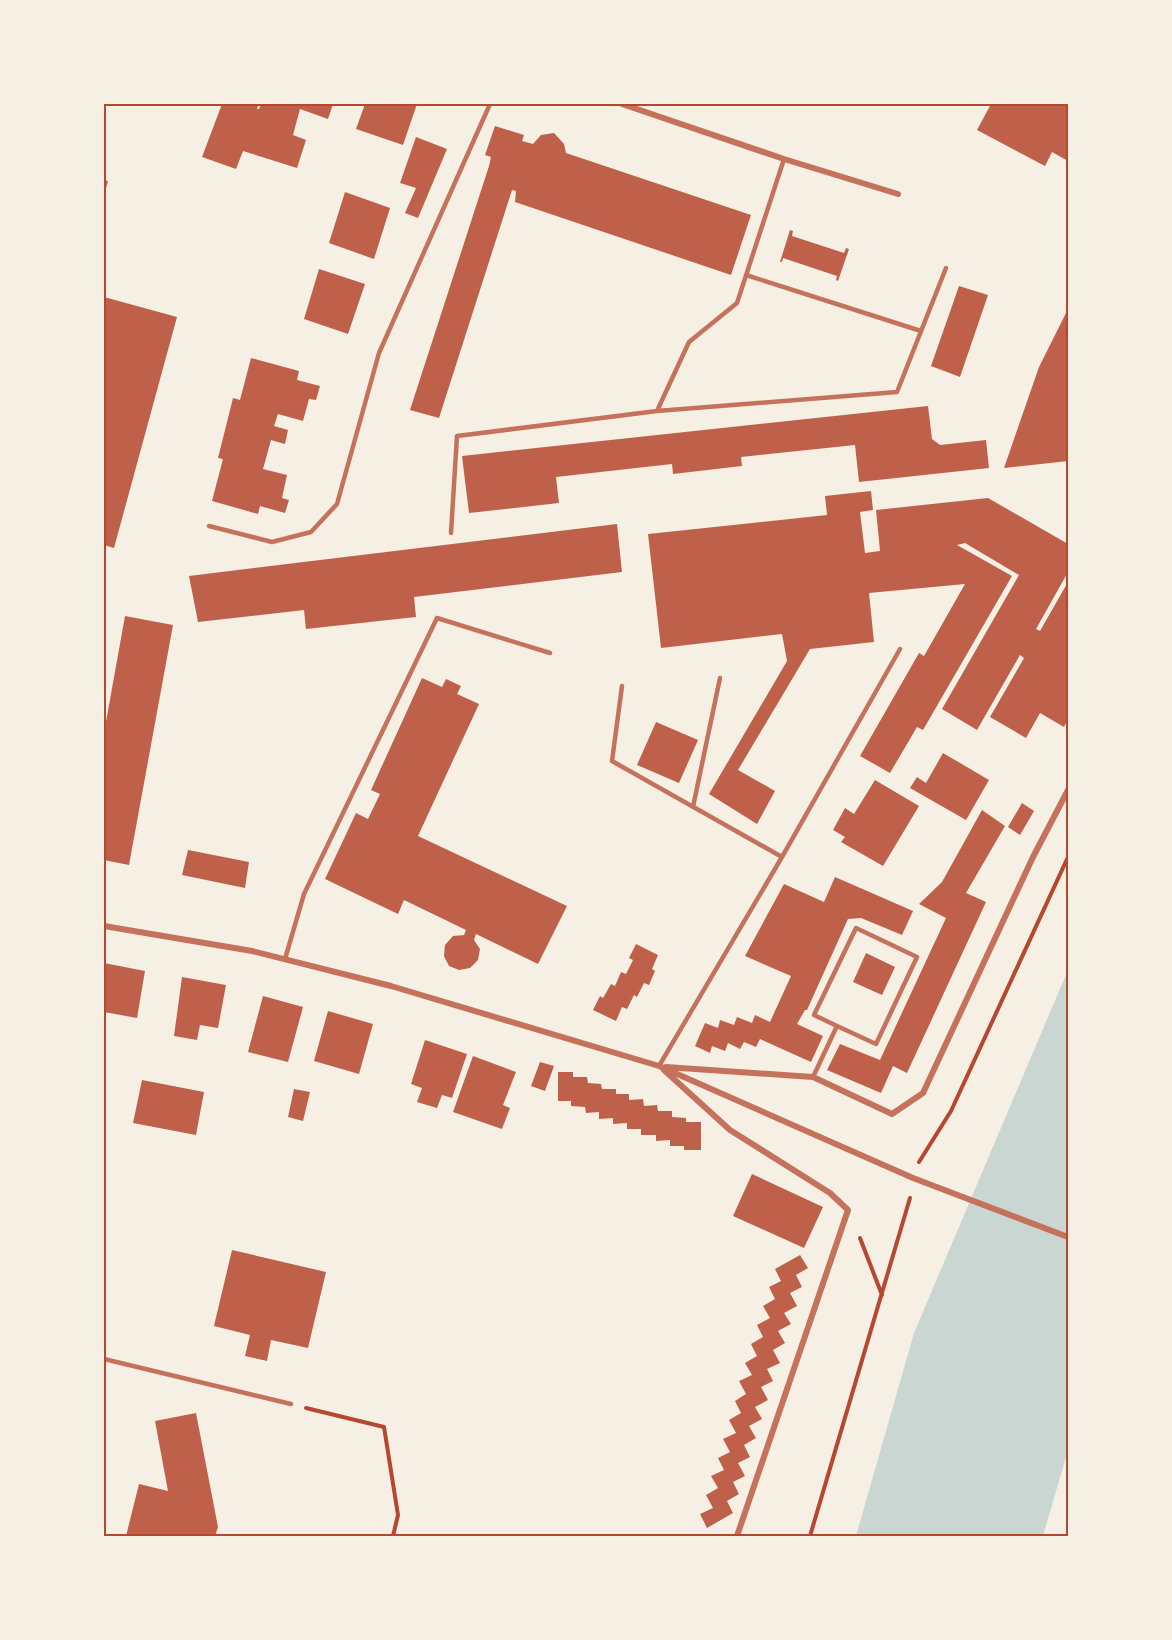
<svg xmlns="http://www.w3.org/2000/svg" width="1172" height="1640" font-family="'Golos Text',sans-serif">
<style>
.water{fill:#c9d6d2}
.building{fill:#bf614a}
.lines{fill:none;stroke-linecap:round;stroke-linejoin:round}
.path{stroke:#b5482f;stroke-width:4}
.service{stroke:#c5725c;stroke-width:4.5}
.minor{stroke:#c5725c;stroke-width:6}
.neatline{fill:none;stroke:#b5482f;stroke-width:2}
</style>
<rect width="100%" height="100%" fill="#f6efe4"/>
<!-- water -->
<path class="water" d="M 1068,970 L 1068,1450 L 1043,1536 L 856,1536 L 914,1333 Z"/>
<!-- building -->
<path class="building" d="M 222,104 L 251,104 L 258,106 L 257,109 L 259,109 L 261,104 L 333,104 L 328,119 L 300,109 L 293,135 L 306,140 L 297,168 L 243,151 L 236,169 L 202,157 Z
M 365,104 L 417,104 L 403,145 L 356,129 Z
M 991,104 L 1068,104 L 1068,161 L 1052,152 L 1045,166 L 977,130 Z
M 495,126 L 524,135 L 522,141 L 533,144 L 541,135 L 554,133 L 564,144 L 566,153 L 751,215 L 731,275 L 515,202 L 516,191 L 512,190 L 439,418 L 410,410 L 489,166 L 491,157 L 485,155 Z
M 416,137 L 447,149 L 418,218 L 405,213 L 416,188 L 400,183 Z
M 104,180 L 108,181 L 104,195 Z
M 345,192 L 390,208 L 374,259 L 329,243 Z
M 790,230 L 793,231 L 792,236 L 844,253 L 846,248 L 849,249 L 838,281 L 836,280 L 837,276 L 783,258 L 782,262 L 780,262 Z
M 319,269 L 365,284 L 348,334 L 304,319 Z
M 959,286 L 988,295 L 960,377 L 931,366 Z
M 104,297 L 177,317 L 114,548 L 104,545 Z
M 1068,309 L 1068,461 L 1004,468 L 1039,367 Z
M 251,358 L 299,371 L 297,380 L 320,386 L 316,400 L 309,399 L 303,421 L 278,414 L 274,426 L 288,430 L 285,444 L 271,440 L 263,469 L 287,475 L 282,498 L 289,500 L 285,513 L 260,506 L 258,514 L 212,501 L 223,459 L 218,458 L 233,398 L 240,400 Z
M 928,406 L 932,439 L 940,445 L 986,440 L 989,468 L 859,482 L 855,445 L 741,457 L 742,466 L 673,474 L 672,464 L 556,477 L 559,503 L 469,513 L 462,456 Z
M 871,491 L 873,510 L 860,512 L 865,553 L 880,551 L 876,510 L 988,498 L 1068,544 L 1068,572 L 1036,629 L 1040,631 L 1068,582 L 1068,719 L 1064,727 L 1040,713 L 1026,738 L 990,717 L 1024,658 L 1020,655 L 977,730 L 942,709 L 1019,575 L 965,543 L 957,545 L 1012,576 L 923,730 L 917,727 L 890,773 L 860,756 L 919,653 L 924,656 L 965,584 L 869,593 L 874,642 L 810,649 L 738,770 L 775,791 L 757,824 L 709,794 L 787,661 L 782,634 L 661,648 L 648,534 L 827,515 L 825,496 Z
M 617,524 L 622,572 L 414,597 L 416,617 L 306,629 L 304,610 L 198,622 L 189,576 Z
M 125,616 L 173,625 L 129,865 L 104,860 L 104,733 Z
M 422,678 L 442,687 L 446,679 L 461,686 L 457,694 L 479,704 L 418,836 L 567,906 L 538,964 L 476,934 L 474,940 L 480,949 L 478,960 L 470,968 L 459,970 L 449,966 L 444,956 L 445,945 L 453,936 L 464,935 L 466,930 L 404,900 L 398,914 L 325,879 L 356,813 L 368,819 L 380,794 L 371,790 Z
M 656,722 L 698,740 L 679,783 L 637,765 Z
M 943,753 L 989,780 L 966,820 L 910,788 L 917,777 L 926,783 Z
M 875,780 L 919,806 L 883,866 L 841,842 L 845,837 L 833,830 L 845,808 L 854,814 Z
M 1022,803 L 1034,811 L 1020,835 L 1008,827 Z
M 982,810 L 1005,826 L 966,893 L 986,902 L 907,1073 L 893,1066 L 881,1093 L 827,1070 L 840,1044 L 880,1060 L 946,918 L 919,904 L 942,882 Z
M 188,850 L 249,862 L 245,888 L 182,875 Z
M 835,877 L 913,911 L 902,935 L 861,918 L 848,919 L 807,1010 L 805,1010 L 797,1024 L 823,1036 L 811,1062 L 760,1039 L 756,1047 L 744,1042 L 740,1049 L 728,1043 L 725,1051 L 712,1046 L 710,1053 L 695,1046 L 705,1023 L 718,1028 L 720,1020 L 734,1025 L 737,1017 L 752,1023 L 755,1015 L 770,1022 L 791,976 L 745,956 L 784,884 L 824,902 Z
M 636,944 L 658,955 L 652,969 L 655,971 L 649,985 L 644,983 L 637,997 L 634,995 L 627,1009 L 622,1007 L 616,1021 L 593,1010 L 600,996 L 603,998 L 611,984 L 615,986 L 621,972 L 626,974 L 633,960 L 629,958 Z
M 866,953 L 895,967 L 882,995 L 853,982 Z
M 104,963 L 145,971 L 137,1018 L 104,1012 Z
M 182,977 L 226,985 L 218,1028 L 200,1025 L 197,1040 L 174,1036 Z
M 263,996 L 303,1007 L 288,1062 L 248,1052 Z
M 328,1011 L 373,1024 L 359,1074 L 314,1061 Z
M 425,1040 L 467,1054 L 452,1098 L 442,1095 L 437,1108 L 417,1102 L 422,1088 L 411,1084 Z
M 473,1056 L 516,1072 L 503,1105 L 510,1108 L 502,1129 L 453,1112 Z
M 540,1062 L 554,1066 L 545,1091 L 531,1086 Z
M 558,1072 L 573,1072 L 573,1077 L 587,1077 L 588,1083 L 601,1084 L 602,1089 L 616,1089 L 616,1094 L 629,1094 L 629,1100 L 643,1099 L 644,1106 L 657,1105 L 658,1111 L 672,1111 L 672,1117 L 686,1118 L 686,1122 L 701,1122 L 701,1150 L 684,1150 L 684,1146 L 670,1146 L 670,1140 L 656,1141 L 656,1135 L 641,1135 L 641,1129 L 627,1129 L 627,1123 L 613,1124 L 613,1118 L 599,1119 L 599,1112 L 586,1113 L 585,1107 L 571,1106 L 571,1101 L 558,1101 Z
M 142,1080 L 204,1092 L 196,1135 L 133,1123 Z
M 294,1089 L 310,1092 L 303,1121 L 288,1117 Z
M 752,1174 L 823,1207 L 804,1248 L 733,1216 Z
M 232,1250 L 326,1272 L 308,1348 L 271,1340 L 267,1361 L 245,1356 L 250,1335 L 214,1326 Z
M 800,1255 L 808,1268 L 796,1275 L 802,1287 L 790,1293 L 797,1306 L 784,1313 L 791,1324 L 778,1331 L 785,1343 L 773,1350 L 780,1363 L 767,1369 L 773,1381 L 761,1387 L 768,1400 L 755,1407 L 762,1419 L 749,1426 L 756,1438 L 744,1445 L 750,1457 L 738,1463 L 745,1476 L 733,1482 L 739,1494 L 727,1501 L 733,1513 L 707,1528 L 700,1514 L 713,1508 L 706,1495 L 718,1488 L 711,1476 L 724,1470 L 718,1458 L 730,1452 L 723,1439 L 736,1433 L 729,1420 L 741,1413 L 735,1401 L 746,1394 L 739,1381 L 752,1375 L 745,1363 L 757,1356 L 751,1344 L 763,1337 L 757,1325 L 770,1318 L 763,1306 L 775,1299 L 769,1287 L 781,1281 L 775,1269 Z
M 196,1413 L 218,1527 L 215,1536 L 126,1536 L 139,1484 L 168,1491 L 155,1421 Z"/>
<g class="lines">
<!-- path -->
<path class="path" d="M 919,1162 L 951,1111 L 1068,857
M 860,1238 L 882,1295
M 306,1408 L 384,1427 L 398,1515 L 393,1536
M 810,1536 L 910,1198"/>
<!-- service -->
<path class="service" d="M 746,275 L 921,331
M 657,411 L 897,392 L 946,268
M 209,526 L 272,542 L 311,532 L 337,504 L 379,353 L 490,104
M 451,533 L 457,436 L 657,411 L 689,342 L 737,303 L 784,159
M 622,686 L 612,761 L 782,857
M 693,807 L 720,678
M 285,959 L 304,894 L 437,618 L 550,653
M 659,1066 L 782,857 L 900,649
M 813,1077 L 837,1026 L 814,1015 L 856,928 L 917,957 L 876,1044 L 837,1026
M 104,1359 L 291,1404"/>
<!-- minor -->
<path class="minor" d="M 622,104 L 784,159 L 898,194
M 104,926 L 252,951 L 391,986 L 659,1066 L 913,1178 L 1068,1237
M 666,1067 L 813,1077 L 892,1114 L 923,1093 L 1033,857 L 1068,790
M 664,1070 L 730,1130 L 830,1193 L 848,1210 L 737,1536"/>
</g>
<!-- border -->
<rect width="1172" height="1640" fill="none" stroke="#f6efe4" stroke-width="210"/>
<rect x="105" y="105" width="962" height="1430" class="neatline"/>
</svg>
